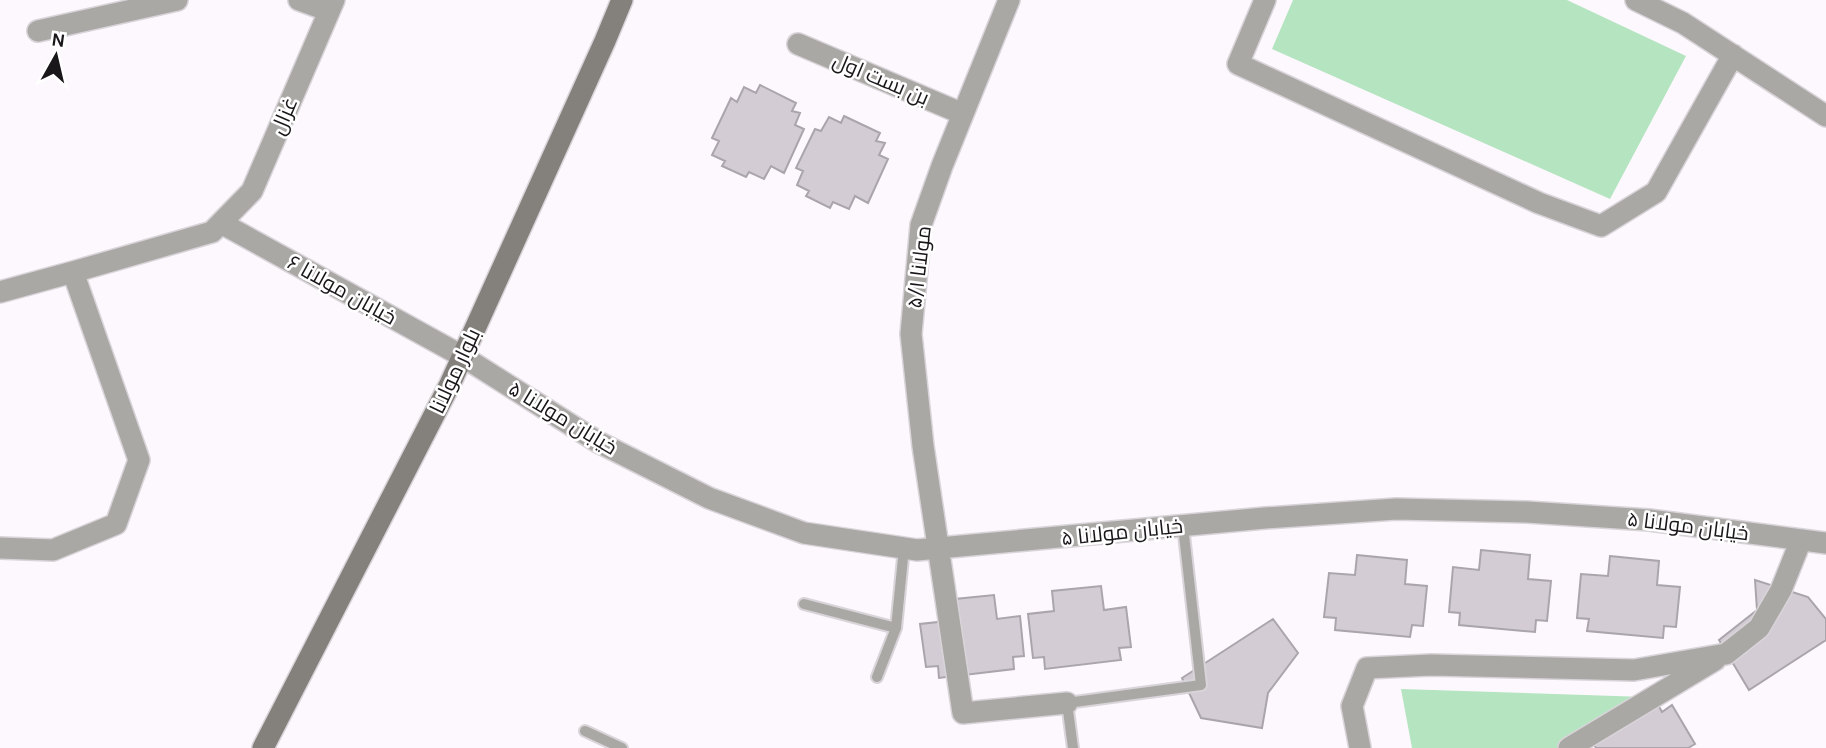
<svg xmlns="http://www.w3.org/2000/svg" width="1826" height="748" font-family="Karla,Cairo,sans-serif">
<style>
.green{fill:#b5e4c0}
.building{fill:#d3ccd4;stroke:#aaa4ac;stroke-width:2}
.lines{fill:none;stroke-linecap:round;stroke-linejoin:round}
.lane-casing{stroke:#d9d4d9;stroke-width:14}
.street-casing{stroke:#d9d4d9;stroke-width:24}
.secondary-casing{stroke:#d9d4d9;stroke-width:24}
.lane{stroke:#aaa8a5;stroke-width:10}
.street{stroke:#aaa8a5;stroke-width:21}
.secondary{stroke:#84817c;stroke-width:21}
.labels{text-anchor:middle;stroke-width:5;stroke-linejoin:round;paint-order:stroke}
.street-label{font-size:21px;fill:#191719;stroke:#fff}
</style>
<rect width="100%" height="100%" fill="#fdf8fe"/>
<!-- green -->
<path class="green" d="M 1293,0 L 1567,0 L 1686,56 L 1610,199 L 1272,49 Z
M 1401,689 L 1646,697 L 1563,748 L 1412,748 Z"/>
<!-- building -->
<path class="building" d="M 760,85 L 796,103 L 792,111 L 800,113 L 795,125 L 804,129 L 784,173 L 771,166 L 764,179 L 749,172 L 746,177 L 722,166 L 725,161 L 712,155 L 719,141 L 712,138 L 731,98 L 737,102 L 744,87 L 756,93 Z
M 844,116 L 880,133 L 876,141 L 885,143 L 879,155 L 888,159 L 868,203 L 855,196 L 849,209 L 833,202 L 830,208 L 806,196 L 809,191 L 797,185 L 803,171 L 796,168 L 815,129 L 821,131 L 829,117 L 841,123 Z
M 1481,550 L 1530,555 L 1528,579 L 1551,581 L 1547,621 L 1536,620 L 1535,632 L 1459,625 L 1460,613 L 1449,612 L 1453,567 L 1479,570 Z
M 1357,555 L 1407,560 L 1405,584 L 1427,586 L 1423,626 L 1412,625 L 1410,637 L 1335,630 L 1336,618 L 1324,617 L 1329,573 L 1355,575 Z
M 1610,556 L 1659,561 L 1657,585 L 1680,587 L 1676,627 L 1664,626 L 1663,638 L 1587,631 L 1589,619 L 1577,618 L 1581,574 L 1608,576 Z
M 1755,580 L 1808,597 L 1826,619 L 1826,640 L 1749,690 L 1719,640 L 1757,610 Z
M 1101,586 L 1104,610 L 1126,607 L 1131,647 L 1119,648 L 1121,660 L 1045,669 L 1044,657 L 1033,658 L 1028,614 L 1054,611 L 1052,591 Z
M 994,595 L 997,619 L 1020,616 L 1024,656 L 1013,657 L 1014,669 L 939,678 L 938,666 L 926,667 L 920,624 L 947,621 L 945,600 Z
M 1273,619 L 1298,653 L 1268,693 L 1262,728 L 1201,718 L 1182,678 Z
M 1656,701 L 1662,712 L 1672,705 L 1695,744 L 1688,748 L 1596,748 L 1590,739 Z"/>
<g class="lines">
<!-- lane casing -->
<g class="lane-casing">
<path id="lane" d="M 804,604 L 896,628
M 877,677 L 896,628 L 904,548
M 585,731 L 622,748
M 1073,748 L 1067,703 L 1201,685 L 1183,526"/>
</g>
<!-- street casing -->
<g class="street-casing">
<path id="street" d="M 299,0 L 329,11
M 1009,0 L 942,166 L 921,225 L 911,334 L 923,446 L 963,713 L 1067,703
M 1265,0 L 1238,64 L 1539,203 L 1601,226 L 1656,192 L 1733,55
M 1636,0 L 1683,23 L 1826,116
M 38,31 L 177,0
M 798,44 L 963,114
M 221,223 L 462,356 L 598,442 L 709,498 L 804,533 L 917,550 L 1265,518 L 1396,509 L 1527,512 L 1649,520 L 1826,543
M 0,292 L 73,272 L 212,232 L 252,191 L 334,0
M 0,548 L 53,550 L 116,524 L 139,460 L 73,272
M 1360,748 L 1352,706 L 1367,668 L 1431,665 L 1634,670 L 1726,654 L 1759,628 L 1781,590 L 1801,540
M 1569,748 L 1715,660"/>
</g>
<!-- secondary casing -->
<g class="secondary-casing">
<path id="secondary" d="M 263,748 L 450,384 L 605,41 L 622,0"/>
</g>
<!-- lane -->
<use href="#lane" class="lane"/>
<!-- street -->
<use href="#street" class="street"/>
<!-- secondary -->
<use href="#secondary" class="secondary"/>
</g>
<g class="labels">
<!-- street labels -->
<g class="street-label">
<text transform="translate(881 79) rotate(23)" y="7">بن بست اول</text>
<text transform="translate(284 116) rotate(-67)" y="7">غزال</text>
<text transform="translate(919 267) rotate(-83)" y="7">مولانا ۵/۱</text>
<text transform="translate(342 290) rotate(29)" y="7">خیابان مولانا ۶</text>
<text transform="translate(455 371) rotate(-65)" y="7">بلوار مولانا</text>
<text transform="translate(563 418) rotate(31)" y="7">خیابان مولانا ۵</text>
<text transform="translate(1688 526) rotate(7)" y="7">خیابان مولانا ۵</text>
<text transform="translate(1122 532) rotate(-6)" y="7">خیابان مولانا ۵</text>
</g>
</g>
<!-- north arrow -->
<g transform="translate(56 56) rotate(8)" stroke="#ffffff" stroke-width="5" paint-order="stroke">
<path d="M0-5L12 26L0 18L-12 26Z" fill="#191719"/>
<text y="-10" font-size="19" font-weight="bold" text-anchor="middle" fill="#191719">N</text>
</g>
</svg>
